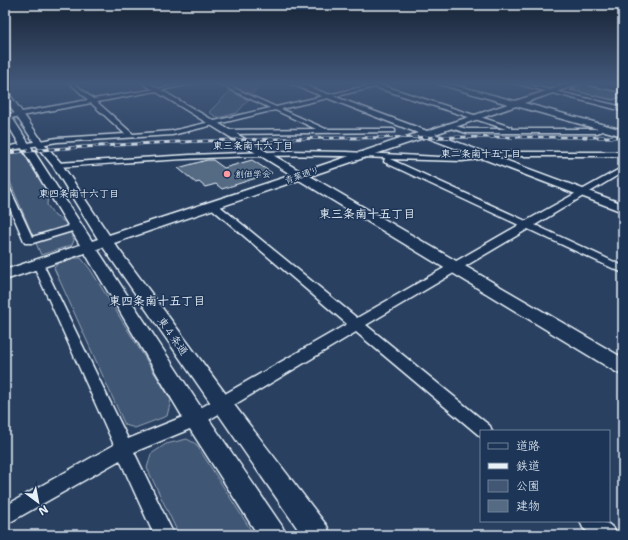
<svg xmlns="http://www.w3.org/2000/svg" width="628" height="540" font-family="'Shantell Sans','Klee One',sans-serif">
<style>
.green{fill:#415774;stroke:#94a4b6}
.building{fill:#556a83;stroke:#e8f1f8}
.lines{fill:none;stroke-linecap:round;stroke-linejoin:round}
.street-casing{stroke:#e8f1f8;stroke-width:3}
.secondary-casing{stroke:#e8f1f8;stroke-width:3}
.highway-casing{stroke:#e8f1f8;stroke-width:3}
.street{fill:#1d3557;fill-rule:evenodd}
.secondary{fill:#1d3557;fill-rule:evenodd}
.highway{fill:#1d3557;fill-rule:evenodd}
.rail-casing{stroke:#e8f1f8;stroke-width:3}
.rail{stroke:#1d3557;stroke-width:2;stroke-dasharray:5.5;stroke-linecap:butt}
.poi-dot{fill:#ff9aa2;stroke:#1d3557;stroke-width:1.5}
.labels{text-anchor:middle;stroke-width:3;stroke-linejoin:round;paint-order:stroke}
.far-poi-label{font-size:9px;fill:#e8f1f8;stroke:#1d3557;text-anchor:start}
.far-street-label{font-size:9px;fill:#e8f1f8;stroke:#1d3557}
.far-neighbourhood-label{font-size:10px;font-weight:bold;fill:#e8f1f8;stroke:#1d3557}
.street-label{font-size:11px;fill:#e8f1f8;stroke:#1d3557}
.neighbourhood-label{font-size:12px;font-weight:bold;fill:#e8f1f8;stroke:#1d3557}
</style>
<rect width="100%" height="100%" fill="#294061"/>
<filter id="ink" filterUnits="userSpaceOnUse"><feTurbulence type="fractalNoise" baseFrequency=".025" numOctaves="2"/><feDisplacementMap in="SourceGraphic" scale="8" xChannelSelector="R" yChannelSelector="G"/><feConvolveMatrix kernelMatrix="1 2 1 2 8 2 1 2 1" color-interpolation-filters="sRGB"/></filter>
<g filter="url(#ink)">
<!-- green -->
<path class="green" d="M 238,83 L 261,83 L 252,94 L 235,87 Z
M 230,91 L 248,100 L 237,113 L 218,118 L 209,112 Z
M 17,149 L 23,150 L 48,192 L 47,205 L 55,216 L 65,222 L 74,240 L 72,245 L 41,255 L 5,170 L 5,151 Z
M 74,258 L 81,258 L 90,269 L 171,400 L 167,416 L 135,428 L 125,425 L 54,268 L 58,263 Z
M 187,439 L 196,444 L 254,535 L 179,535 L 147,468 L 151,454 L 166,444 Z"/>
<!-- building -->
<path class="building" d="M 582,83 L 588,83 L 590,86 L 623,93 L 623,96 L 613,100 L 570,90 L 576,89 L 572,88 Z
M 207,160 L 213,160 L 224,168 L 252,160 L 272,173 L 222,189 L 216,184 L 205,187 L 199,182 L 196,183 L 178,168 Z"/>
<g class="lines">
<!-- street casing -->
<g class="street-casing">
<path id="street" d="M 70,83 L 74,83 L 93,99 L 195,83 L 193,84 L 97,102 L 133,134 L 172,131 L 270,108 L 217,83 L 222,83 L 276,107 L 375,84 L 386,83 L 381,85 L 511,127 L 511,129 L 597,129 L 608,126 L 611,128 L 597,133 L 467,133 L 444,126 L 447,124 L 467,129 L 506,129 L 375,87 L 281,109 L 326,129 L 393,129 L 395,130 L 395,132 L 227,134 L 224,132 L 227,130 L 316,129 L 275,110 L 172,135 L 57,142 L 5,151 L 5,147 L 57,138 L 125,134 L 91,103 L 5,119 L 5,115 L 88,100 Z
M 514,83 L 521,83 L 623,107 L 623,111 Z
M 290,151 L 346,152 L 439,157 L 485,155 L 507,152 L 623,152 L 623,156 L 507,156 L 462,161 L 390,159 L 526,221 L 623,167 L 623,172 L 535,225 L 623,266 L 623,273 L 528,229 L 366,325 L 490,426 L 492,431 L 481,431 L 481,437 L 356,332 L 202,424 L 134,452 L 174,535 L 154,535 L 120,460 L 5,525 L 5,506 L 114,445 L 33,264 L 34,262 L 38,261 L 43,264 L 128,439 L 190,414 L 347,324 L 210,207 L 210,203 L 216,203 L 357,318 L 519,225 L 384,162 L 385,158 C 275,151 166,160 57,167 L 53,165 L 57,163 L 190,155 Z
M 5,185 L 9,187 L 32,237 L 76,224 L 81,227 L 79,229 L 33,243 L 25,243 L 5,197 Z
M 580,521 C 596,521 610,518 617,535 L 592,535 L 583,528 Z"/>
</g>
<!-- secondary casing -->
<g class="secondary-casing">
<path id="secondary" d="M 142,83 L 149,83 L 302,172 L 418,133 L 291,84 L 290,83 L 298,83 L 427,131 L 508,104 L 439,84 L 438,83 L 447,83 L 515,101 L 571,83 L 580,83 L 579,84 L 524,103 L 623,130 L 623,136 L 516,106 L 435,134 L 623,204 L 623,212 L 426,137 L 310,176 L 623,358 L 623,375 L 616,372 L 299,180 L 114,243 L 228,397 L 327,526 L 331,535 L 302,535 L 103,247 L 97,249 L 204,412 L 282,526 L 286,535 L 258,535 L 188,426 L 85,253 L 5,280 L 5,270 L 80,245 L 5,120 L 5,111 L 9,113 L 92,241 L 98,239 L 53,166 L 36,145 L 5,99 L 5,92 L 8,92 L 42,141 L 61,163 L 109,235 L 292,175 Z"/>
</g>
<!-- highway casing -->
<g class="highway-casing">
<path id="highway" d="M 589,83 L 605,83 L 623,86 L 623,92 L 590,85 Z"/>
</g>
<!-- street -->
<use href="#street" class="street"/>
<!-- secondary -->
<use href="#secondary" class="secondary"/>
<!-- highway -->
<use href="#highway" class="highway"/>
<!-- rail casing -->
<g class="rail-casing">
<path id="rail" d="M 5,153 C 211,135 417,137 623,137"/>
</g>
<!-- rail -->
<use href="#rail" class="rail"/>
</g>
</g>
<!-- sky -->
<linearGradient id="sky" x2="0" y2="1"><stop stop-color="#172335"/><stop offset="0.53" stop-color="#43597b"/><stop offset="1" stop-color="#43597b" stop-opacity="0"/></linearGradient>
<rect width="628" height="158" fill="url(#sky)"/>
<!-- markers -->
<circle class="poi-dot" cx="227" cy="174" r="4"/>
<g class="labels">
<!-- far-poi labels -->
<g class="far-poi-label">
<text x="235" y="177">創価学会</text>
</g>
<!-- far-street labels -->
<g class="far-street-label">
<text transform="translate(302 175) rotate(-19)" y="3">青葉通り</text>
</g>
<!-- far-neighbourhood labels -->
<g class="far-neighbourhood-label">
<text x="253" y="149">東三条南十六丁目</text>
<text x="481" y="157">東二条南十五丁目</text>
<text x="79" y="197">東四条南十六丁目</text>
</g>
<!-- street labels -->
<g class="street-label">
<text transform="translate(173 336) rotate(55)" y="4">東４条通</text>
</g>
<!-- neighbourhood labels -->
<g class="neighbourhood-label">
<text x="367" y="218">東三条南十五丁目</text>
<text x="157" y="305">東四条南十五丁目</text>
</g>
</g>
<!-- margin -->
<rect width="628" height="540" fill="none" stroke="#1d3557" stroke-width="20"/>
<rect x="10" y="10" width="608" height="520" fill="none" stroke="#e8f1f8" stroke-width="1.5" filter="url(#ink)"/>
<!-- legend -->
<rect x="480" y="430" width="130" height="92" fill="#1d3557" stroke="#6e8097"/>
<rect x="488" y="443" width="20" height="6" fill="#1d3557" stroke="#6e8097"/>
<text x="516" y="450" font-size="12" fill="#e8f1f8">道路</text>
<rect x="488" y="463" width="20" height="6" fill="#e8f1f8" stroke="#6e8097"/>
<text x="516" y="470" font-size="12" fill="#e8f1f8">鉄道</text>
<rect x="488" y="480" width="20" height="12" fill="#415774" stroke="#6e8097"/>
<text x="516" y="490" font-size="12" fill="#e8f1f8">公園</text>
<rect x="488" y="500" width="20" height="12" fill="#556a83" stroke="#6e8097"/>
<text x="516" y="510" font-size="12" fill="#e8f1f8">建物</text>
<!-- north arrow -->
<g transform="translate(38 502) rotate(148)" stroke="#1d3557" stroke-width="3" paint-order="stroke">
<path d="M0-3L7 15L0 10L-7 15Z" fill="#e8f1f8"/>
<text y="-6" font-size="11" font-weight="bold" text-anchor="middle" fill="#e8f1f8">N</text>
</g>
</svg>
